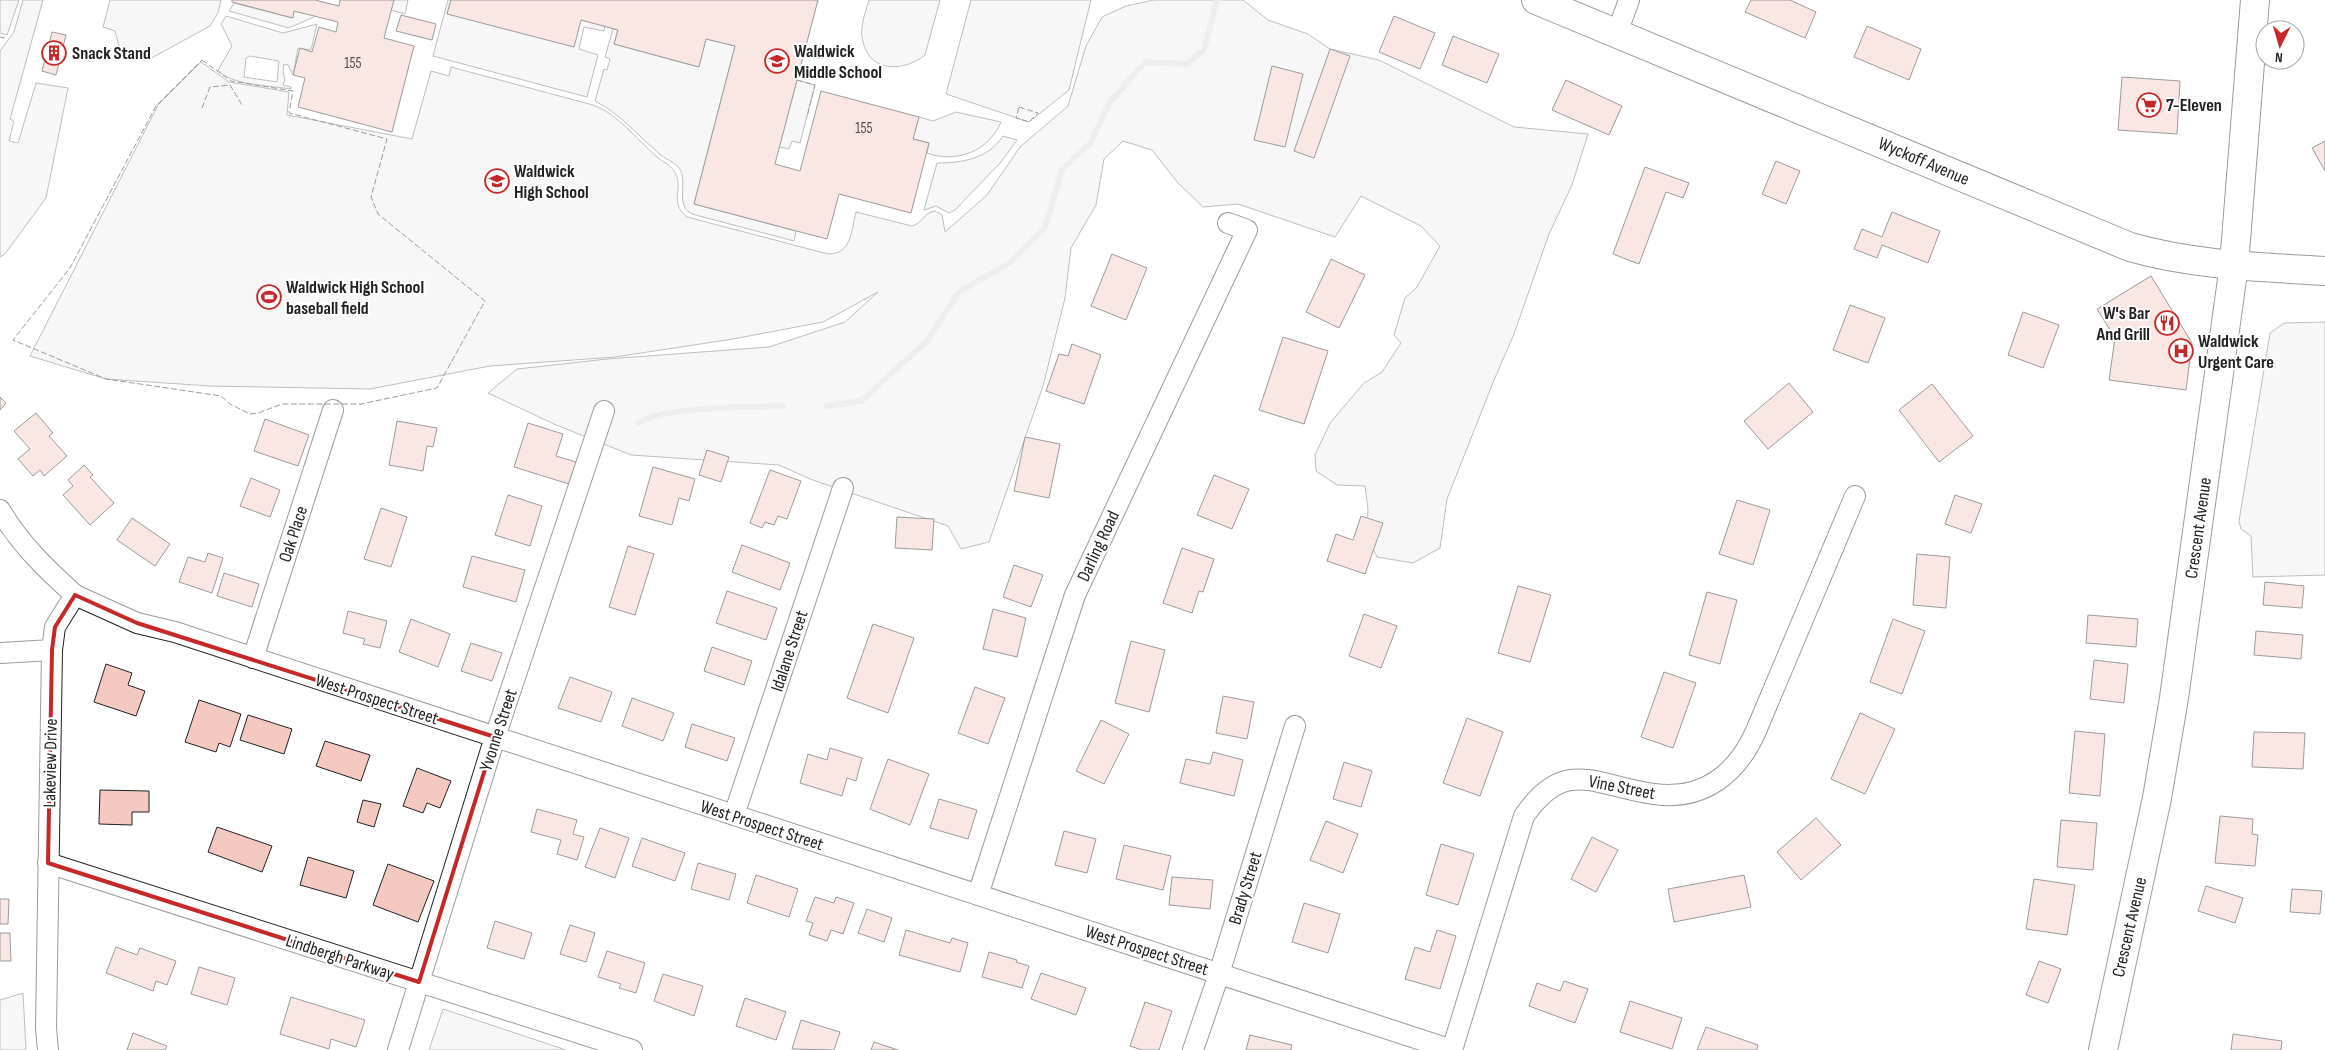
<svg xmlns="http://www.w3.org/2000/svg" width="2325" height="1050" font-family="'Sofia Sans Condensed',sans-serif">
<style>
.green{fill:#eee;stroke:#6f6f6f;fill-rule:evenodd}
.parking{fill:#ededed;stroke:#6f6f6f}
.lines{fill:none;stroke-linecap:round;stroke-linejoin:round}
.stream{stroke:#d9d9d9;stroke-width:6}
.building{fill:#f3c9c0;stroke:#222}
.street-casing{stroke:#222;stroke-width:22}
.secondary-casing{stroke:#222;stroke-width:30}
.primary-casing{stroke:#222;stroke-width:30}
.street{stroke:#fff;stroke-width:20}
.secondary{stroke:#fff;stroke-width:28}
.primary{stroke:#fff;stroke-width:28}
.fence{stroke:#222;stroke-width:1;stroke-dasharray:6 2.5;stroke-linecap:butt}
.marked{fill:none;stroke:#c62828;stroke-width:4;stroke-linejoin:round}
.labels{text-anchor:middle;stroke-width:4;stroke-linejoin:round;paint-order:stroke}
.number-label{font-size:15px;fill:#564c4a}
.poi-label{font-size:18px;font-weight:bold;fill:#222;stroke:#fff;text-anchor:start}
.street-label{font-size:18px;fill:#222;stroke:#fff}
</style>
<rect width="100%" height="100%" fill="#fff"/>
<!-- green -->
<path class="green" d="M 0,0 L 19,0 L 7,35 L 0,33 Z
M 23,0 L 43,0 L 10,119 L 14,121 L 9,141 L 18,143 L 36,83 L 68,88 L 46,198 L 5,254 L 0,257 L 0,51 L 14,32 Z
M 394,0 L 408,0 L 405,14 L 391,10 Z
M 448,0 L 451,0 L 447,13 L 581,20 L 605,26 L 604,31 L 584,27 L 579,49 L 598,55 L 587,97 L 433,56 Z
M 869,0 L 940,0 L 925,55 C 904,72 870,73 863,42 C 859,28 865,14 869,0 Z
M 1154,0 L 1243,0 L 1268,20 L 1308,34 L 1330,49 L 1379,60 L 1514,127 L 1588,134 L 1572,185 L 1549,234 L 1514,334 L 1494,380 L 1447,499 L 1440,548 L 1413,563 L 1377,557 L 1367,536 L 1368,509 L 1365,486 L 1337,485 L 1316,471 L 1315,455 L 1330,423 L 1364,383 L 1382,372 L 1401,343 L 1394,335 L 1405,298 L 1417,287 L 1440,246 L 1421,226 L 1361,196 L 1335,237 L 1238,204 L 1203,207 L 1178,183 L 1152,150 L 1123,141 L 1104,159 L 1096,205 L 1071,248 L 1065,298 L 1043,386 L 989,542 L 961,549 L 948,526 L 810,479 L 779,465 L 631,455 L 554,424 L 488,393 L 517,369 L 607,359 L 769,347 L 845,322 L 878,292 L 823,322 L 733,339 L 615,357 L 490,366 L 370,389 L 210,386 L 106,379 L 30,356 L 158,105 L 201,62 L 229,82 L 289,92 L 287,115 L 412,139 L 431,71 L 449,76 L 451,67 L 593,105 C 618,114 636,139 656,156 C 661,161 671,165 674,171 C 685,186 668,203 687,217 L 828,254 C 852,254 851,231 856,212 L 912,226 C 923,223 923,213 935,211 L 942,215 L 945,232 L 987,195 L 1020,147 L 1068,106 L 1086,46 L 1102,17 L 1126,6 Z
M 234,3 L 292,18 L 294,11 L 316,16 L 289,28 L 229,11 Z
M 226,16 L 283,33 L 317,24 L 311,50 L 298,48 L 293,75 L 288,65 L 284,64 L 283,71 L 285,80 L 283,85 L 291,87 L 291,89 C 273,86 229,85 218,70 L 232,46 L 221,24 ZM 250,56 L 279,61 L 277,82 L 244,77 L 246,58 Z
M 613,29 L 618,30 L 614,44 L 698,67 L 706,39 L 735,46 L 694,204 L 796,231 L 794,241 L 692,214 C 674,205 689,182 679,168 C 675,162 667,160 661,155 C 639,137 621,114 595,101 L 604,69 L 607,70 L 610,59 L 605,57 Z
M 797,80 L 815,85 L 800,143 L 792,141 L 789,149 L 779,147 Z
M 956,112 L 1001,122 C 989,151 956,164 927,153 L 929,143 L 913,139 L 919,117 L 933,121 Z
M 1003,136 L 1017,140 L 1001,162 L 955,210 L 949,213 L 936,206 L 924,210 L 937,163 C 962,163 988,159 1003,136 Z
M 23,993 L 26,1050 L 0,1050 L 0,1000 Z
M 443,1009 L 566,1050 L 429,1050 Z"/>
<!-- parking -->
<path class="parking" d="M 110,0 L 221,0 L 218,13 L 210,26 L 146,61 L 120,50 L 115,31 L 103,27 Z
M 971,0 L 1091,0 L 1069,90 L 1029,122 L 946,94 Z
M 2325,322 L 2325,575 L 2253,577 L 2251,536 L 2241,529 L 2239,521 L 2270,333 L 2284,323 Z"/>
<g class="lines">
<!-- stream -->
<path class="stream" d="M 827,406 L 861,401 L 927,341 L 959,292 L 1011,262 L 1045,228 L 1062,169 L 1090,144 L 1110,102 L 1145,62 L 1186,64 L 1204,50 L 1217,0
M 638,423 C 667,406 747,407 783,406"/>
</g>
<!-- building -->
<path class="building" d="M 232,0 L 315,0 L 339,6 L 340,0 L 394,0 L 384,38 L 414,46 L 392,132 L 298,107 L 305,78 L 293,75 L 300,48 L 312,52 L 319,27 L 336,32 L 338,22 L 294,11 L 293,18 L 232,2 Z
M 451,0 L 818,0 L 775,164 L 800,171 L 821,91 L 919,117 L 913,139 L 929,143 L 911,213 L 839,194 L 827,239 L 694,204 L 735,46 L 706,39 L 699,67 L 614,44 L 618,30 L 581,20 L 574,47 L 447,14 Z
M 1751,0 L 1790,0 L 1816,12 L 1805,38 L 1745,12 Z
M 401,15 L 436,24 L 432,40 L 396,31 Z
M 1394,16 L 1435,33 L 1420,69 L 1379,52 Z
M 1867,26 L 1921,49 L 1909,80 L 1854,57 Z
M 52,32 L 66,35 L 56,75 L 42,71 Z
M 1453,36 L 1499,54 L 1487,83 L 1442,65 Z
M 1330,49 L 1350,56 L 1314,158 L 1294,151 Z
M 1272,66 L 1303,74 L 1285,147 L 1254,140 Z
M 2122,77 L 2180,81 L 2177,134 L 2118,130 Z
M 1566,80 L 1622,106 L 1609,135 L 1552,110 Z
M 2325,141 L 2325,171 L 2312,148 Z
M 1776,161 L 1800,171 L 1786,204 L 1762,194 Z
M 1645,167 L 1689,183 L 1683,198 L 1666,192 L 1639,264 L 1613,254 Z
M 1892,212 L 1940,231 L 1928,263 L 1882,245 L 1877,258 L 1854,249 L 1862,229 L 1882,237 Z
M 1112,254 L 1147,268 L 1126,320 L 1091,306 Z
M 1331,259 L 1365,275 L 1339,328 L 1306,312 Z
M 2151,276 L 2192,343 L 2186,390 L 2109,380 L 2115,338 L 2097,309 Z
M 1850,305 L 1885,318 L 1868,363 L 1833,350 Z
M 2023,312 L 2059,325 L 2043,368 L 2008,355 Z
M 1283,337 L 1328,351 L 1304,424 L 1259,410 Z
M 1072,344 L 1101,355 L 1084,404 L 1046,391 L 1059,354 L 1068,356 Z
M 1789,383 L 1813,412 L 1768,449 L 1744,421 Z
M 1932,384 L 1973,436 L 1939,462 L 1899,410 Z
M 0,397 L 6,403 L 0,410 Z
M 36,413 L 53,433 L 49,436 L 67,456 L 44,476 L 40,470 L 33,476 L 18,459 L 30,449 L 14,431 Z
M 265,419 L 309,435 L 298,466 L 254,451 Z
M 397,421 L 437,428 L 433,447 L 427,446 L 423,471 L 389,465 Z
M 528,423 L 563,434 L 556,456 L 576,462 L 569,484 L 514,467 Z
M 1025,437 L 1060,444 L 1049,498 L 1014,491 Z
M 707,450 L 729,457 L 721,482 L 699,475 Z
M 84,465 L 93,475 L 90,477 L 114,503 L 90,525 L 63,495 L 73,486 L 68,480 Z
M 653,467 L 695,479 L 689,501 L 679,498 L 672,525 L 639,516 Z
M 770,470 L 801,481 L 787,519 L 778,516 L 774,525 L 765,522 L 762,528 L 750,523 Z
M 1214,475 L 1249,489 L 1232,529 L 1197,515 Z
M 251,478 L 280,490 L 270,517 L 240,506 Z
M 508,495 L 542,506 L 530,546 L 495,535 Z
M 1955,495 L 1982,504 L 1971,533 L 1945,524 Z
M 1737,500 L 1770,510 L 1753,565 L 1719,554 Z
M 381,508 L 407,517 L 391,567 L 364,559 Z
M 1361,516 L 1383,523 L 1365,574 L 1327,561 L 1336,534 L 1353,540 Z
M 897,517 L 934,519 L 932,550 L 895,548 Z
M 132,518 L 170,544 L 155,566 L 117,540 Z
M 742,545 L 790,563 L 780,590 L 732,572 Z
M 628,546 L 654,554 L 635,615 L 609,607 Z
M 1182,548 L 1214,559 L 1203,592 L 1199,591 L 1192,613 L 1163,603 Z
M 208,553 L 223,558 L 212,593 L 179,582 L 188,557 L 205,562 Z
M 1917,554 L 1950,557 L 1946,608 L 1913,605 Z
M 472,556 L 525,570 L 516,602 L 463,587 Z
M 1014,565 L 1043,575 L 1031,607 L 1003,597 Z
M 224,573 L 259,584 L 252,607 L 217,596 Z
M 2265,582 L 2304,586 L 2302,608 L 2263,605 Z
M 1518,586 L 1551,595 L 1530,662 L 1498,653 Z
M 727,591 L 777,608 L 766,640 L 716,623 Z
M 1707,592 L 1737,600 L 1720,664 L 1689,655 Z
M 993,609 L 1026,618 L 1017,657 L 983,649 Z
M 348,611 L 387,621 L 380,648 L 363,644 L 365,639 L 343,633 Z
M 1364,614 L 1397,626 L 1381,668 L 1349,656 Z
M 2088,615 L 2138,619 L 2136,647 L 2086,643 Z
M 411,619 L 450,634 L 438,667 L 399,652 Z
M 1893,619 L 1925,631 L 1902,694 L 1870,682 Z
M 873,624 L 914,638 L 888,713 L 847,698 Z
M 2256,631 L 2303,635 L 2301,659 L 2254,655 Z
M 1131,641 L 1165,650 L 1149,712 L 1115,703 Z
M 471,643 L 502,653 L 492,681 L 461,671 Z
M 712,647 L 752,661 L 744,685 L 704,671 Z
M 2094,660 L 2128,664 L 2124,703 L 2090,699 Z
M 106,664 L 132,673 L 128,685 L 145,691 L 136,716 L 94,702 Z
M 1664,672 L 1696,683 L 1673,748 L 1641,737 Z
M 570,677 L 612,692 L 601,722 L 558,708 Z
M 975,687 L 1005,698 L 988,744 L 958,733 Z
M 1223,696 L 1254,702 L 1247,739 L 1216,733 Z
M 632,698 L 674,713 L 663,741 L 622,726 Z
M 199,700 L 241,714 L 230,747 L 219,743 L 216,752 L 185,742 Z
M 1860,713 L 1895,729 L 1865,794 L 1831,779 Z
M 248,715 L 292,729 L 284,754 L 240,740 Z
M 1467,718 L 1503,732 L 1480,796 L 1443,783 Z
M 1101,720 L 1129,734 L 1104,784 L 1076,771 Z
M 692,724 L 735,738 L 727,761 L 685,747 Z
M 2075,731 L 2105,734 L 2100,796 L 2069,793 Z
M 2254,732 L 2305,733 L 2303,769 L 2252,767 Z
M 325,741 L 370,755 L 361,781 L 316,766 Z
M 830,748 L 862,758 L 856,781 L 847,778 L 842,796 L 800,783 L 808,754 L 827,760 Z
M 1213,752 L 1243,760 L 1234,796 L 1180,783 L 1186,759 L 1210,764 Z
M 888,759 L 929,774 L 910,825 L 870,809 Z
M 1344,762 L 1372,771 L 1361,807 L 1333,799 Z
M 417,768 L 451,781 L 440,808 L 427,803 L 423,813 L 403,806 Z
M 100,790 L 149,791 L 149,812 L 132,812 L 132,825 L 99,824 Z
M 939,799 L 977,810 L 968,839 L 930,828 Z
M 363,800 L 381,804 L 374,827 L 357,822 Z
M 537,809 L 577,820 L 573,834 L 584,837 L 577,860 L 557,854 L 561,840 L 531,832 Z
M 2220,816 L 2253,819 L 2252,834 L 2258,835 L 2255,866 L 2215,863 Z
M 1816,818 L 1841,845 L 1801,880 L 1777,852 Z
M 2061,820 L 2097,823 L 2093,870 L 2057,867 Z
M 1326,821 L 1358,834 L 1343,873 L 1310,860 Z
M 217,827 L 272,846 L 262,872 L 208,852 Z
M 600,828 L 629,838 L 615,878 L 585,867 Z
M 1064,831 L 1096,839 L 1087,873 L 1055,865 Z
M 1592,837 L 1618,850 L 1596,892 L 1571,879 Z
M 642,838 L 685,853 L 675,881 L 632,866 Z
M 1441,844 L 1474,854 L 1458,905 L 1426,895 Z
M 1124,845 L 1171,856 L 1163,890 L 1116,879 Z
M 308,857 L 354,871 L 346,898 L 300,885 Z
M 698,863 L 736,874 L 729,900 L 691,889 Z
M 388,864 L 434,881 L 418,922 L 373,905 Z
M 756,875 L 798,889 L 789,917 L 747,903 Z
M 1744,875 L 1751,907 L 1674,922 L 1668,889 Z
M 1172,877 L 1213,880 L 1210,909 L 1169,905 Z
M 2034,879 L 2075,885 L 2067,935 L 2026,929 Z
M 2206,886 L 2243,898 L 2235,923 L 2198,911 Z
M 2292,889 L 2322,891 L 2320,914 L 2290,912 Z
M 815,897 L 834,903 L 836,897 L 854,903 L 843,934 L 831,930 L 827,941 L 809,935 L 813,923 L 806,921 Z
M 0,899 L 9,899 L 8,924 L 0,924 Z
M 1304,903 L 1340,914 L 1328,953 L 1292,942 Z
M 867,909 L 892,918 L 884,942 L 858,933 Z
M 495,921 L 532,933 L 524,959 L 487,948 Z
M 570,925 L 595,933 L 586,962 L 560,954 Z
M 906,930 L 950,943 L 952,938 L 968,943 L 960,972 L 899,955 Z
M 1437,930 L 1456,936 L 1440,989 L 1405,979 L 1415,947 L 1430,952 Z
M 0,933 L 10,933 L 11,961 L 0,961 Z
M 116,947 L 137,955 L 140,948 L 176,961 L 167,985 L 156,981 L 153,991 L 106,973 Z
M 607,951 L 645,963 L 636,993 L 619,988 L 621,984 L 598,977 Z
M 989,952 L 1017,960 L 1016,962 L 1029,966 L 1022,988 L 982,977 Z
M 2039,961 L 2061,969 L 2048,1003 L 2026,995 Z
M 199,967 L 235,978 L 227,1005 L 191,994 Z
M 1041,973 L 1086,988 L 1076,1015 L 1031,999 Z
M 663,974 L 703,986 L 694,1016 L 654,1001 Z
M 1564,981 L 1588,989 L 1575,1023 L 1529,1006 L 1537,983 L 1560,991 Z
M 291,997 L 365,1020 L 356,1047 L 331,1039 L 329,1049 L 280,1034 Z
M 745,998 L 786,1012 L 776,1040 L 736,1026 Z
M 1630,1001 L 1682,1018 L 1672,1049 L 1620,1032 Z
M 1145,1002 L 1172,1011 L 1159,1050 L 1142,1050 L 1130,1046 Z
M 801,1020 L 840,1032 L 834,1050 L 792,1049 Z
M 1706,1027 L 1758,1045 L 1757,1050 L 1697,1050 Z
M 133,1033 L 167,1046 L 165,1050 L 127,1050 Z
M 2233,1034 L 2282,1041 L 2281,1050 L 2231,1050 Z
M 1250,1035 L 1292,1045 L 1291,1050 L 1246,1050 Z
M 874,1042 L 898,1050 L 871,1050 Z"/>
<g class="lines">
<!-- street casing -->
<g class="street-casing">
<path id="street" d="M 1617,33 L 1629,0
M 0,510 C 20,544 46,569 75,595 L 55,627 L 52,650 L 46,1028 L 48,1050
M 75,595 L 137,623 L 175,632 L 1452,1050 L 1524,816 C 1566,755 1597,787 1654,794 C 1703,801 1737,774 1756,731 L 1855,496
M 0,653 L 52,650
M 253,658 L 333,410
M 734,815 L 843,488
M 48,863 L 632,1050
M 978,895 L 1075,595 L 1247,230 L 1228,223
M 398,1050 L 495,737 L 604,411
M 1193,1050 L 1219,974 L 1295,726"/>
</g>
<!-- secondary casing -->
<g class="secondary-casing">
<path id="secondary" d="M 2103,1050 L 2157,798 L 2174,698 L 2234,265 L 2255,0"/>
</g>
<!-- primary casing -->
<g class="primary-casing">
<path id="primary" d="M 1536,0 L 2130,247 C 2193,265 2259,267 2325,271"/>
</g>
<!-- street -->
<use href="#street" class="street"/>
<!-- secondary -->
<use href="#secondary" class="secondary"/>
<!-- primary -->
<use href="#primary" class="primary"/>
<!-- fence -->
<path class="fence" d="M 0,37 L 5,38
M 202,60 L 231,81 L 293,91 L 289,113 L 387,139 L 371,197 L 378,214 L 485,301 L 437,388 L 361,404 L 282,404 L 258,413 L 250,414 L 230,404 L 221,396 L 106,379 L 13,340 L 70,268 L 156,106 Z
M 797,80 L 815,85 L 807,117
M 1019,107 L 1038,113 L 1029,122 L 1016,118 Z
M 202,108 L 210,87 L 230,85 L 242,105"/>
</g>
<!-- marked area -->
<path d="M0 0H2325V1050H0ZM 75,595 L 137,623 L 495,737 L 419,982 L 48,863 L 52,650 L 55,627 Z" fill="#fff" fill-opacity=".55" fill-rule="evenodd"/>
<path class="marked" d="M 75,595 L 137,623 L 495,737 L 419,982 L 48,863 L 52,650 L 55,627 Z"/>
<!-- icons -->
<defs>
<g id="building-ring" transform="scale(1.25)"><circle r="9.5" fill="#fff" stroke="#c62828" stroke-width="1.5"/><path d="M-4-6H4V6H1V3H-1V6H-4ZM-2.5-4.3h1.7v1.8h-1.7ZM.8-4.3h1.7v1.8H.8ZM-2.5-1h1.7V.8h-1.7ZM.8-1h1.7V.8H.8Z" fill="#c62828"/></g>
<g id="school-ring" transform="scale(1.25)"><circle r="9.5" fill="#fff" stroke="#c62828" stroke-width="1.5"/><path d="M0-5L7-2L0 1L-7-2ZM-4 1L0 2.5L4 1V4Q0 6-4 4Z" fill="#c62828"/></g>
<g id="supermarket-ring" transform="scale(1.25)"><circle r="9.5" fill="#fff" stroke="#c62828" stroke-width="1.5"/><path d="M-6-5.5h2.5l.6 2H6L4.5 2H-2.5L-4.4-4H-6ZM-1.5 3.2a1.3 1.3 0 1 0 .1 0ZM3 3.2a1.3 1.3 0 1 0 .1 0Z" fill="#c62828"/></g>
<g id="stadium-ring" transform="scale(1.25)"><circle r="9.5" fill="#fff" stroke="#c62828" stroke-width="1.5"/><path d="M0-5a6.5 5 0 1 0 0 10a6.5 5 0 1 0 0-10ZM-3.5-1.8h7v3.6h-7Z" fill="#c62828"/></g>
<g id="restaurant-ring" transform="scale(1.25)"><circle r="9.5" fill="#fff" stroke="#c62828" stroke-width="1.5"/><path d="M-5-6h1v4h1v-4h1v4h1v-4h1v5L-1.5 .5V6h-2V.5L-5-1ZM5-6V6H3V1.5H1.5Q1.5-4 5-6Z" fill="#c62828"/></g>
<g id="hospital-ring" transform="scale(1.25)"><circle r="9.5" fill="#fff" stroke="#c62828" stroke-width="1.5"/><path d="M-5-5h3v3.5h4V-5h3V5h-3V1.5h-4V5h-3Z" fill="#c62828"/></g>
</defs>
<g fill-rule="evenodd">
<use href="#building-ring" x="54" y="53"/>
<use href="#school-ring" x="777" y="61"/>
<use href="#supermarket-ring" x="2149" y="105"/>
<use href="#school-ring" x="497" y="181"/>
<use href="#stadium-ring" x="269" y="297"/>
<use href="#restaurant-ring" x="2167" y="323"/>
<use href="#hospital-ring" x="2181" y="351"/>
</g>
<g class="labels">
<!-- number labels -->
<g class="number-label">
<text x="353" y="68">155</text>
<text x="864" y="133">155</text>
</g>
<!-- poi labels -->
<g class="poi-label">
<text x="794" y="57">Waldwick<tspan x="794" dy="21">Middle School</tspan></text>
<text x="72" y="59">Snack Stand</text>
<text x="2166" y="111">7-Eleven</text>
<text x="514" y="177">Waldwick<tspan x="514" dy="21">High School</tspan></text>
<text x="286" y="293">Waldwick High School<tspan x="286" dy="21">baseball field</tspan></text>
<text x="2150" y="319" text-anchor="end">W's Bar<tspan x="2150" dy="21">And Grill</tspan></text>
<text x="2198" y="347">Waldwick<tspan x="2198" dy="21">Urgent Care</tspan></text>
</g>
<!-- street labels -->
<g class="street-label">
<text transform="translate(1924 161) rotate(23)" y="6">Wyckoff Avenue</text>
<text transform="translate(2198 528) rotate(-82)" y="6">Crescent Avenue</text>
<text transform="translate(293 534) rotate(-72)" y="6">Oak Place</text>
<text transform="translate(1098 546) rotate(-65)" y="6">Darling Road</text>
<text transform="translate(789 651) rotate(-72)" y="6">Idalane Street</text>
<text transform="translate(377 699) rotate(18)" y="6">West Prospect Street</text>
<text transform="translate(498 730) rotate(-72)" y="6">Yvonne Street</text>
<text transform="translate(50 763) rotate(-89)" y="6">Lakeview Drive</text>
<text transform="translate(1622 787) rotate(11)" y="6">Vine Street</text>
<text transform="translate(762 825) rotate(18)" y="6">West Prospect Street</text>
<text transform="translate(1245 888) rotate(-73)" y="6">Brady Street</text>
<text transform="translate(2129 927) rotate(-77)" y="6">Crescent Avenue</text>
<text transform="translate(1147 950) rotate(18)" y="6">West Prospect Street</text>
<text transform="translate(340 957) rotate(18)" y="6">Lindbergh Parkway</text>
</g>
</g>
<!-- north arrow -->
<g transform="translate(2280 45) rotate(185)"><circle r="24" fill="#ffffff" stroke="#a7a7a7"/>
<path d="M0-4L9 19L0 12L-9 19Z" fill="#c62828"/>
<text y="-8" font-size="14" font-weight="bold" text-anchor="middle" fill="#222222">N</text>
</g>
</svg>
